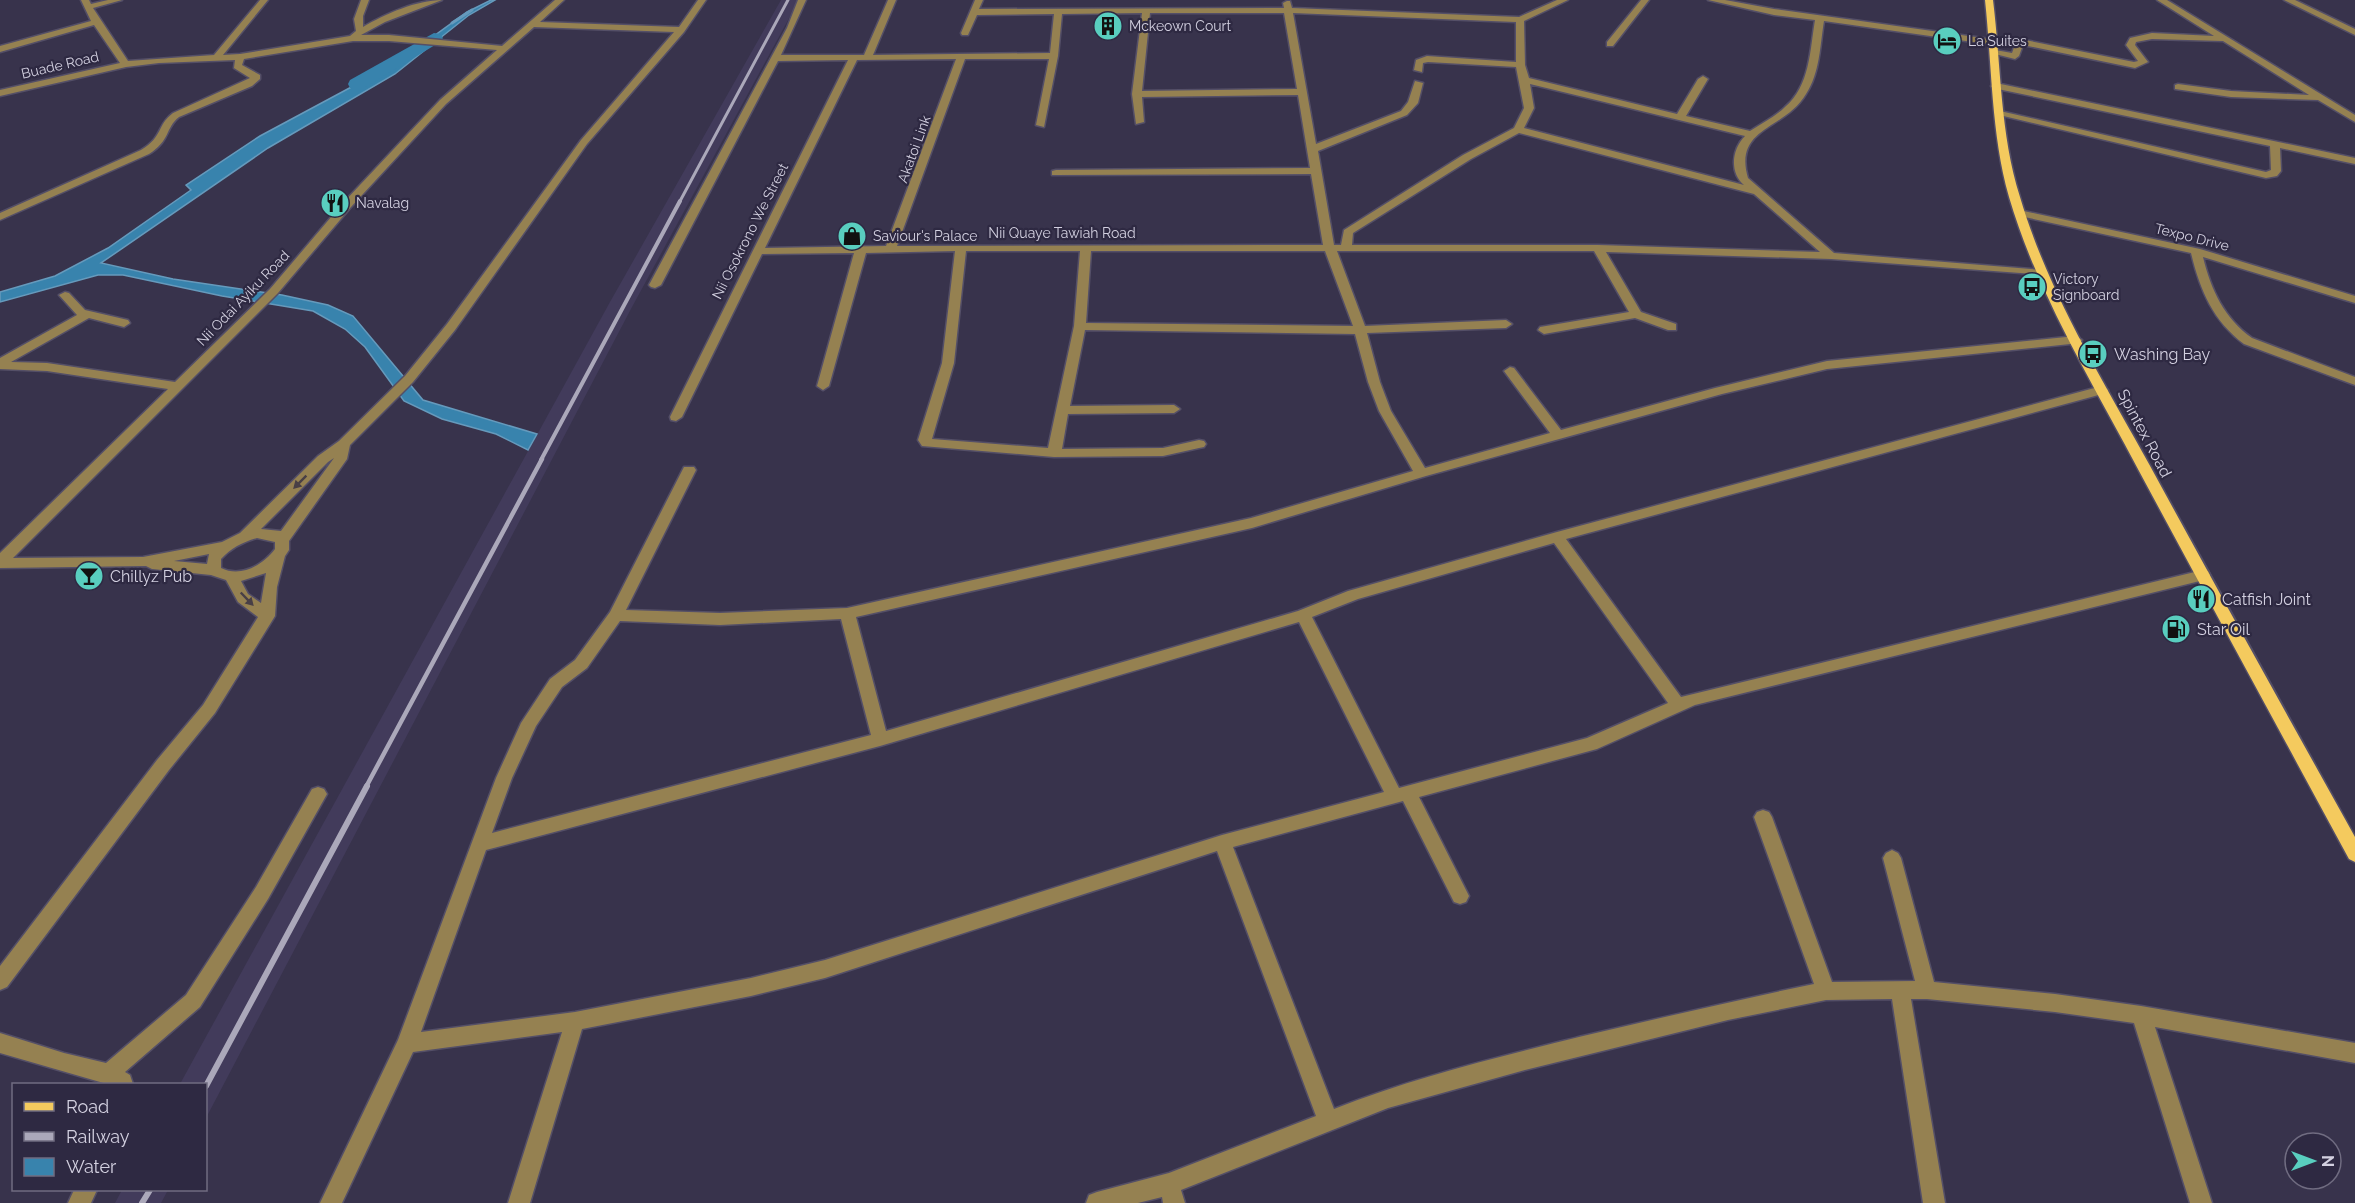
<svg xmlns="http://www.w3.org/2000/svg" width="2355" height="1203" font-family="Raleway,sans-serif">
<style>
.built{fill:#423b5b}
.water{fill:#3883ad;stroke:#669abc;stroke-width:1.5}
.lines{fill:none;stroke-linecap:round;stroke-linejoin:round}
.stream{stroke:#669abc;stroke-width:3}
.river{fill:#3883ad;fill-rule:evenodd}
.minor-casing{stroke:#544f67;stroke-width:3}
.major-casing{stroke:#544f67;stroke-width:3}
.minor{fill:#958151;fill-rule:evenodd}
.major{fill:#f4ca5e;fill-rule:evenodd}
.rail-far3{stroke:#aba8ba;stroke-width:3}
.rail-far2{stroke:#aba8ba;stroke-width:4}
.rail-far1{stroke:#aba8ba;stroke-width:4.5}
.rail{stroke:#aba8ba;stroke-width:6}
.oneway{fill:#483f46}
.labels{text-anchor:middle;stroke-width:4.5;stroke-linejoin:round;paint-order:stroke}
.far-poi-label{font-size:14px;fill:#d3d0e0;stroke:#2e2942;text-anchor:start}
.far-street-label{font-size:14px;fill:#d3d0e0;stroke:#2e2942}
.poi-label{font-size:16px;fill:#d3d0e0;stroke:#2e2942;text-anchor:start}
.street-label{font-size:16px;fill:#d3d0e0;stroke:#2e2942}
</style>
<rect width="100%" height="100%" fill="#38334c"/>
<!-- built -->
<path class="built" d="M 781,0 L 799,0 L 632,307 L 206,1118 L 206,1084 L 180,1084 L 610,302 Z
M 122,1190 L 168,1190 L 161,1203 L 115,1203 Z"/>
<!-- water -->
<path class="water" d="M 491,0 L 495,0 L 469,15 L 395,74 L 268,148 L 101,263 L 173,279 L 282,295 L 328,305 L 353,316 L 423,400 L 537,434 L 528,450 L 496,434 L 442,419 L 404,401 L 365,347 L 345,329 L 313,311 L 222,296 L 123,275 L 98,275 L 0,302 L 0,292 L 55,276 L 108,248 L 191,190 L 186,185 L 260,136 L 398,62 L 467,12 Z"/>
<g class="lines">
<!-- stream -->
<path class="stream" d="M 452,23 L 472,10"/>
<!-- river -->
<path class="river" d="M 434,33 L 440,34 L 443,38 L 440,42 L 364,88 L 350,88 L 348,84 L 350,80 Z"/>
<!-- minor casing -->
<g class="minor-casing">
<path id="minor" d="M 81,0 L 89,0 L 91,4 L 108,0 L 122,0 L 93,8 L 128,61 L 214,55 L 260,0 L 268,0 L 223,55 L 240,54 L 350,36 L 356,31 L 354,19 L 361,0 L 369,0 L 363,16 L 363,27 C 385,14 417,0 442,0 L 385,22 L 361,35 L 389,35 L 502,46 L 555,0 L 564,0 L 540,22 L 679,27 L 698,0 L 706,0 L 684,32 L 587,144 L 455,330 L 413,382 L 350,445 L 347,459 L 289,541 L 289,550 L 285,556 L 277,587 L 275,616 L 215,713 L 169,770 L 7,987 L 0,990 L 0,966 L 157,760 L 203,705 L 258,617 L 238,602 L 226,580 L 211,575 L 152,569 L 146,566 L 0,568 L 0,553 L 168,389 L 47,371 L 0,369 L 0,358 L 77,315 L 59,295 L 65,292 L 69,293 L 85,310 L 128,320 L 130,323 L 124,327 L 89,318 L 11,362 L 47,363 L 175,382 L 270,289 L 343,203 L 440,100 L 497,50 L 389,41 L 353,41 L 244,59 L 242,65 L 260,75 L 260,79 L 252,86 L 179,117 C 165,128 171,140 149,154 L 0,220 L 0,213 L 141,150 C 164,136 156,126 173,113 L 250,78 L 234,68 L 235,60 L 159,63 L 126,67 L 0,96 L 0,90 L 120,63 L 94,25 L 0,52 L 0,46 L 91,21 ZM 534,27 L 674,32 L 581,140 L 447,324 L 405,376 L 339,441 L 318,456 L 240,533 L 222,542 L 143,557 L 13,558 L 278,293 L 351,207 L 446,104 ZM 334,458 L 281,531 L 261,529 L 328,462 ZM 257,538 L 275,542 L 275,549 C 263,565 241,578 221,568 L 221,559 C 231,548 243,542 257,538 ZM 209,554 L 207,564 L 174,561 ZM 266,573 L 261,603 L 248,594 L 241,581 Z
M 798,0 L 806,0 L 781,55 L 864,55 L 888,0 L 896,0 L 873,55 L 1050,53 L 1054,14 L 977,15 L 968,35 L 962,35 L 961,33 L 975,0 L 983,0 L 979,9 L 1284,8 L 1283,3 L 1287,1 L 1290,1 L 1292,8 L 1519,17 L 1557,0 L 1568,0 L 1524,21 L 1525,65 L 1529,78 L 1677,114 L 1698,79 L 1703,76 L 1708,79 L 1686,116 L 1750,131 C 1762,123 1775,117 1785,107 C 1810,86 1810,50 1815,20 L 1774,15 L 1708,0 L 1725,0 L 1774,9 L 1997,40 L 1997,44 L 1994,45 L 1824,21 C 1820,45 1820,73 1806,94 C 1785,130 1733,127 1748,178 L 1834,253 L 2042,270 L 2046,271 L 2046,275 L 1831,259 L 1606,252 L 1641,312 L 1676,324 L 1676,330 L 1668,330 L 1635,318 L 1544,334 L 1538,330 L 1540,327 L 1629,312 L 1594,251 L 1337,251 L 1365,326 L 1506,320 L 1512,324 L 1506,328 L 1367,333 L 1380,382 L 1391,411 L 1425,468 L 1550,433 L 1504,371 L 1510,367 L 1514,368 L 1561,430 L 1715,388 L 1827,361 L 2076,336 L 2082,340 L 2080,343 L 1827,369 L 1722,394 L 1426,476 L 1252,528 L 856,617 L 886,731 L 1298,611 L 1348,591 L 1557,532 L 2102,386 L 2108,390 L 2106,393 L 1566,539 L 1681,697 L 2203,570 L 2208,571 L 2210,575 L 2208,579 L 1695,705 L 1597,749 L 1419,797 L 1469,896 L 1466,902 L 1460,904 L 1454,902 L 1403,801 L 1233,847 L 1334,1109 C 1415,1077 1499,1057 1583,1036 C 1660,1018 1737,1000 1814,984 L 1754,817 L 1757,812 L 1763,810 L 1769,812 L 1772,817 L 1832,982 L 1915,981 L 1883,858 L 1886,853 L 1892,850 L 1898,853 L 1901,858 L 1934,982 L 2055,994 L 2141,1006 L 2355,1043 L 2355,1063 L 2155,1027 L 2212,1203 L 2190,1203 L 2134,1023 L 2055,1012 L 1927,999 L 1911,999 L 1945,1203 L 1923,1203 L 1892,999 L 1826,1000 L 1728,1020 L 1525,1070 L 1388,1108 L 1181,1190 L 1185,1203 L 1163,1203 L 1162,1197 L 1138,1203 L 1086,1203 L 1089,1195 L 1097,1192 L 1169,1173 L 1316,1116 L 1217,851 L 825,978 L 751,996 L 582,1029 L 530,1203 L 508,1203 L 562,1032 L 413,1052 L 342,1203 L 320,1203 L 398,1040 L 496,778 L 521,723 L 550,679 L 575,660 L 610,612 L 684,467 L 694,467 L 696,470 L 626,610 L 720,613 L 847,608 L 1251,518 L 1413,471 L 1379,411 L 1368,382 L 1355,334 L 1085,330 L 1070,406 L 1174,405 L 1180,409 L 1174,413 L 1068,414 L 1062,449 L 1163,448 L 1199,440 L 1204,441 L 1206,444 L 1204,447 L 1199,448 L 1163,456 L 1054,457 L 922,446 L 918,440 L 942,363 L 955,251 L 866,253 L 829,386 L 823,390 L 817,386 L 854,253 L 762,254 L 682,417 L 676,421 L 671,420 L 670,417 L 848,60 L 778,61 L 661,285 L 655,288 L 651,287 L 649,285 L 787,28 ZM 1142,13 L 1132,94 L 1136,124 L 1144,122 L 1142,97 L 1298,95 L 1310,168 L 1056,170 L 1052,171 L 1052,175 L 1311,174 L 1323,245 L 897,246 L 965,59 L 1049,59 L 1036,125 L 1044,127 L 1058,56 L 1062,14 ZM 1150,13 L 1284,13 L 1297,89 L 1142,91 ZM 1293,13 L 1516,22 L 1516,62 L 1427,56 L 1416,60 L 1414,70 L 1422,72 L 1423,63 L 1428,62 L 1516,67 L 1524,108 L 1514,128 L 1463,155 L 1344,230 L 1341,245 L 1334,245 L 1318,151 L 1407,115 L 1418,103 L 1423,83 L 1415,81 L 1408,102 L 1401,111 L 1316,144 ZM 956,59 L 886,246 L 765,248 L 857,60 ZM 1530,84 L 1745,136 C 1732,149 1729,172 1744,185 L 1524,128 L 1534,108 ZM 1519,133 L 1754,194 L 1820,252 L 1598,245 L 1352,245 L 1353,233 L 1471,159 ZM 966,251 L 1080,251 L 1074,326 L 1048,448 L 932,439 L 954,363 ZM 1091,251 L 1325,251 L 1353,326 L 1086,323 ZM 1554,543 L 1668,703 L 1587,738 L 1399,788 L 1312,617 L 1358,599 ZM 841,619 L 871,735 L 492,833 L 512,778 L 536,726 L 562,687 L 587,668 L 620,621 L 720,625 ZM 1299,622 L 1384,792 L 1222,835 L 825,960 L 751,978 L 575,1012 L 421,1032 L 486,850 L 880,746 Z
M 1641,0 L 1649,0 L 1613,46 L 1607,46 L 1607,42 Z
M 2157,0 L 2167,0 L 2355,115 L 2355,122 L 2318,100 L 2231,97 L 2175,89 L 2175,85 L 2178,84 L 2231,91 L 2309,95 L 2223,41 L 2152,39 L 2136,42 L 2135,45 L 2148,62 L 2135,68 L 2023,45 L 2019,56 L 2015,59 L 1991,53 L 1995,50 L 2012,53 L 2016,42 L 2020,39 L 2134,62 L 2138,61 L 2126,45 L 2130,38 L 2152,33 L 2214,36 Z
M 2284,0 L 2295,0 L 2355,29 L 2355,35 Z
M 1996,83 L 2355,158 L 2355,164 L 2280,148 L 2281,171 L 2277,176 L 2266,178 L 1995,114 L 2000,111 L 2266,172 L 2271,170 L 2270,146 L 1993,88 L 1991,86 Z
M 2019,210 L 2200,249 L 2355,296 L 2355,303 L 2203,257 C 2211,290 2224,318 2252,338 L 2355,377 L 2355,385 L 2244,344 C 2213,321 2200,290 2191,253 L 2015,215 L 2015,211 Z
M 318,787 L 324,789 L 327,794 L 268,899 L 200,1007 L 125,1072 L 130,1075 L 133,1084 L 107,1084 L 0,1053 L 0,1033 L 64,1053 L 106,1063 L 186,995 L 256,887 L 312,789 Z
M 74,1190 L 97,1190 L 91,1203 L 68,1203 Z"/>
</g>
<!-- major casing -->
<g class="major-casing">
<path id="major" d="M 1985,0 L 1993,0 C 2001,65 2000,134 2020,197 C 2048,292 2101,377 2149,464 C 2217,589 2286,713 2355,837 L 2355,862 L 2349,859 C 2279,730 2209,601 2139,471 C 2092,382 2038,295 2009,197 C 1991,134 1992,65 1985,0 Z"/>
</g>
<!-- minor -->
<use href="#minor" class="minor"/>
<!-- major -->
<use href="#major" class="major"/>
<!-- rail-far3 -->
<path class="rail-far3" d="M 679,203 L 788,0"/>
<!-- rail-far2 -->
<path class="rail-far2" d="M 541,460 L 680,201"/>
<!-- rail-far1 -->
<path class="rail-far1" d="M 366,787 L 542,459"/>
<!-- rail -->
<path class="rail" d="M 206,1086 L 367,786
M 142,1203 L 150,1190"/>
</g>
<!-- one-way arrows -->
<defs><path id="oneway-solid" d="M-6-.8H1V-3.2L6.5 0L1 3.2V.8H-6Z" transform="scale(1.5)"/></defs>
<g class="oneway">
<use href="#oneway-solid" transform="translate(300 482) rotate(135)"/>
<use href="#oneway-solid" transform="translate(247 599) rotate(46)"/>
</g>
<!-- icons -->
<defs>
<g id="building-disc" transform="scale(1.5)"><circle r="9.5" fill="#59cebf" stroke="#2e2942"/><path d="M-4-6H4V6H1V3H-1V6H-4ZM-2.5-4.3h1.7v1.8h-1.7ZM.8-4.3h1.7v1.8H.8ZM-2.5-1h1.7V.8h-1.7ZM.8-1h1.7V.8H.8Z" fill="#111"/></g>
<g id="hotel-disc" transform="scale(1.5)"><circle r="9.5" fill="#59cebf" stroke="#2e2942"/><path d="M-6-4.5h1.5V1H6V5H4.5V3h-9V5H-6ZM-4 0a1.8 1.8 0 1 1 3.6 0ZM.5 0V-2.5h3Q6-2.5 6 0Z" fill="#111"/></g>
<g id="restaurant-disc" transform="scale(1.5)"><circle r="9.5" fill="#59cebf" stroke="#2e2942"/><path d="M-5-6h1v4h1v-4h1v4h1v-4h1v5L-1.5 .5V6h-2V.5L-5-1ZM5-6V6H3V1.5H1.5Q1.5-4 5-6Z" fill="#111"/></g>
<g id="shop-disc" transform="scale(1.5)"><circle r="9.5" fill="#59cebf" stroke="#2e2942"/><path d="M-5-2.5h2.3a2.7 3.5 0 0 1 5.4 0H5L5.5 6h-11ZM-1.5-2.5h3a1.5 2.3 0 0 0-3 0Z" fill="#111"/></g>
<g id="bus-disc" transform="scale(1.5)"><circle r="9.5" fill="#59cebf" stroke="#2e2942"/><path d="M-5-6H5V4H4V6H2V4H-2V6H-4V4H-5ZM-3.5-4V0h7V-4ZM-3.5 1.2v1.5H-2V1.2ZM2 1.2v1.5H3.5V1.2Z" fill="#111"/></g>
<g id="bar-disc" transform="scale(1.5)"><circle r="9.5" fill="#59cebf" stroke="#2e2942"/><path d="M-6-5H6L.8 .8V4.5H3.5V6h-7V4.5H-.8V.8Z" fill="#111"/></g>
<g id="fuel-disc" transform="scale(1.5)"><circle r="9.5" fill="#59cebf" stroke="#2e2942"/><path d="M-5.5-6h7V0h2V4h1.3V-2.5L3-4.5l.8-.8L6-3V5H2.5V1h-1V6h-7ZM-4.2-4.7v3.2H.2V-4.7Z" fill="#111"/></g>
</defs>
<g fill-rule="evenodd">
<use href="#building-disc" x="1108" y="26"/>
<use href="#hotel-disc" x="1947" y="41"/>
<use href="#restaurant-disc" x="335" y="203"/>
<use href="#shop-disc" x="852" y="236"/>
<use href="#bus-disc" x="2032" y="287"/>
<use href="#bus-disc" x="2093" y="354"/>
<use href="#bar-disc" x="89" y="576"/>
<use href="#restaurant-disc" x="2201" y="599"/>
<use href="#fuel-disc" x="2176" y="629"/>
</g>
<g class="labels">
<!-- far-poi labels -->
<g class="far-poi-label">
<text x="1129" y="31">Mckeown Court</text>
<text x="1968" y="46">La Suites</text>
<text x="356" y="208">Navalag</text>
<text x="873" y="241">Saviour's Palace</text>
<text x="2053" y="284">Victory<tspan x="2053" dy="16">Signboard</tspan></text>
</g>
<!-- far-street labels -->
<g class="far-street-label">
<text transform="translate(60 65) rotate(-13)" y="5">Buade Road</text>
<text transform="translate(914 149) rotate(-70)" y="5">Akatoi Link</text>
<text transform="translate(750 231) rotate(-63)" y="5">Nii Osokrono We Street</text>
<text x="1062" y="238">Nii Quaye Tawiah Road</text>
<text transform="translate(2192 237) rotate(14)" y="5">Texpo Drive</text>
<text transform="translate(243 298) rotate(-46)" y="5">Nii Odai Ayiku Road</text>
</g>
<!-- poi labels -->
<g class="poi-label">
<text x="2114" y="360">Washing Bay</text>
<text x="110" y="582">Chillyz Pub</text>
<text x="2222" y="605">Catfish Joint</text>
<text x="2197" y="635">Star Oil</text>
</g>
<!-- street labels -->
<g class="street-label">
<text transform="translate(2145 433) rotate(62)" y="6">Spintex Road</text>
</g>
</g>
<!-- legend -->
<rect x="12" y="1083" width="195" height="108" fill="#2e2942" stroke="#706c81" stroke-width="1.5"/>
<rect x="24" y="1102" width="30" height="9" fill="#f4ca5e" stroke="#706c81" stroke-width="1.5"/>
<text x="66" y="1113" font-size="18" fill="#d3d0e0">Road</text>
<rect x="24" y="1132" width="30" height="9" fill="#aba8ba" stroke="#706c81" stroke-width="1.5"/>
<text x="66" y="1143" font-size="18" fill="#d3d0e0">Railway</text>
<rect x="24" y="1158" width="30" height="18" fill="#3883ad" stroke="#706c81" stroke-width="1.5"/>
<text x="66" y="1173" font-size="18" fill="#d3d0e0">Water</text>
<!-- north arrow -->
<g transform="translate(2313 1161) rotate(90)"><circle r="28" fill="#2e2942" stroke="#706c81" stroke-width="1.5"/>
<path d="M0-4.5L10 22L0 15L-10 22Z" fill="#59cebf"/>
<text y="-9" font-size="16" font-weight="bold" text-anchor="middle" fill="#d3d0e0">N</text>
</g>
</svg>
